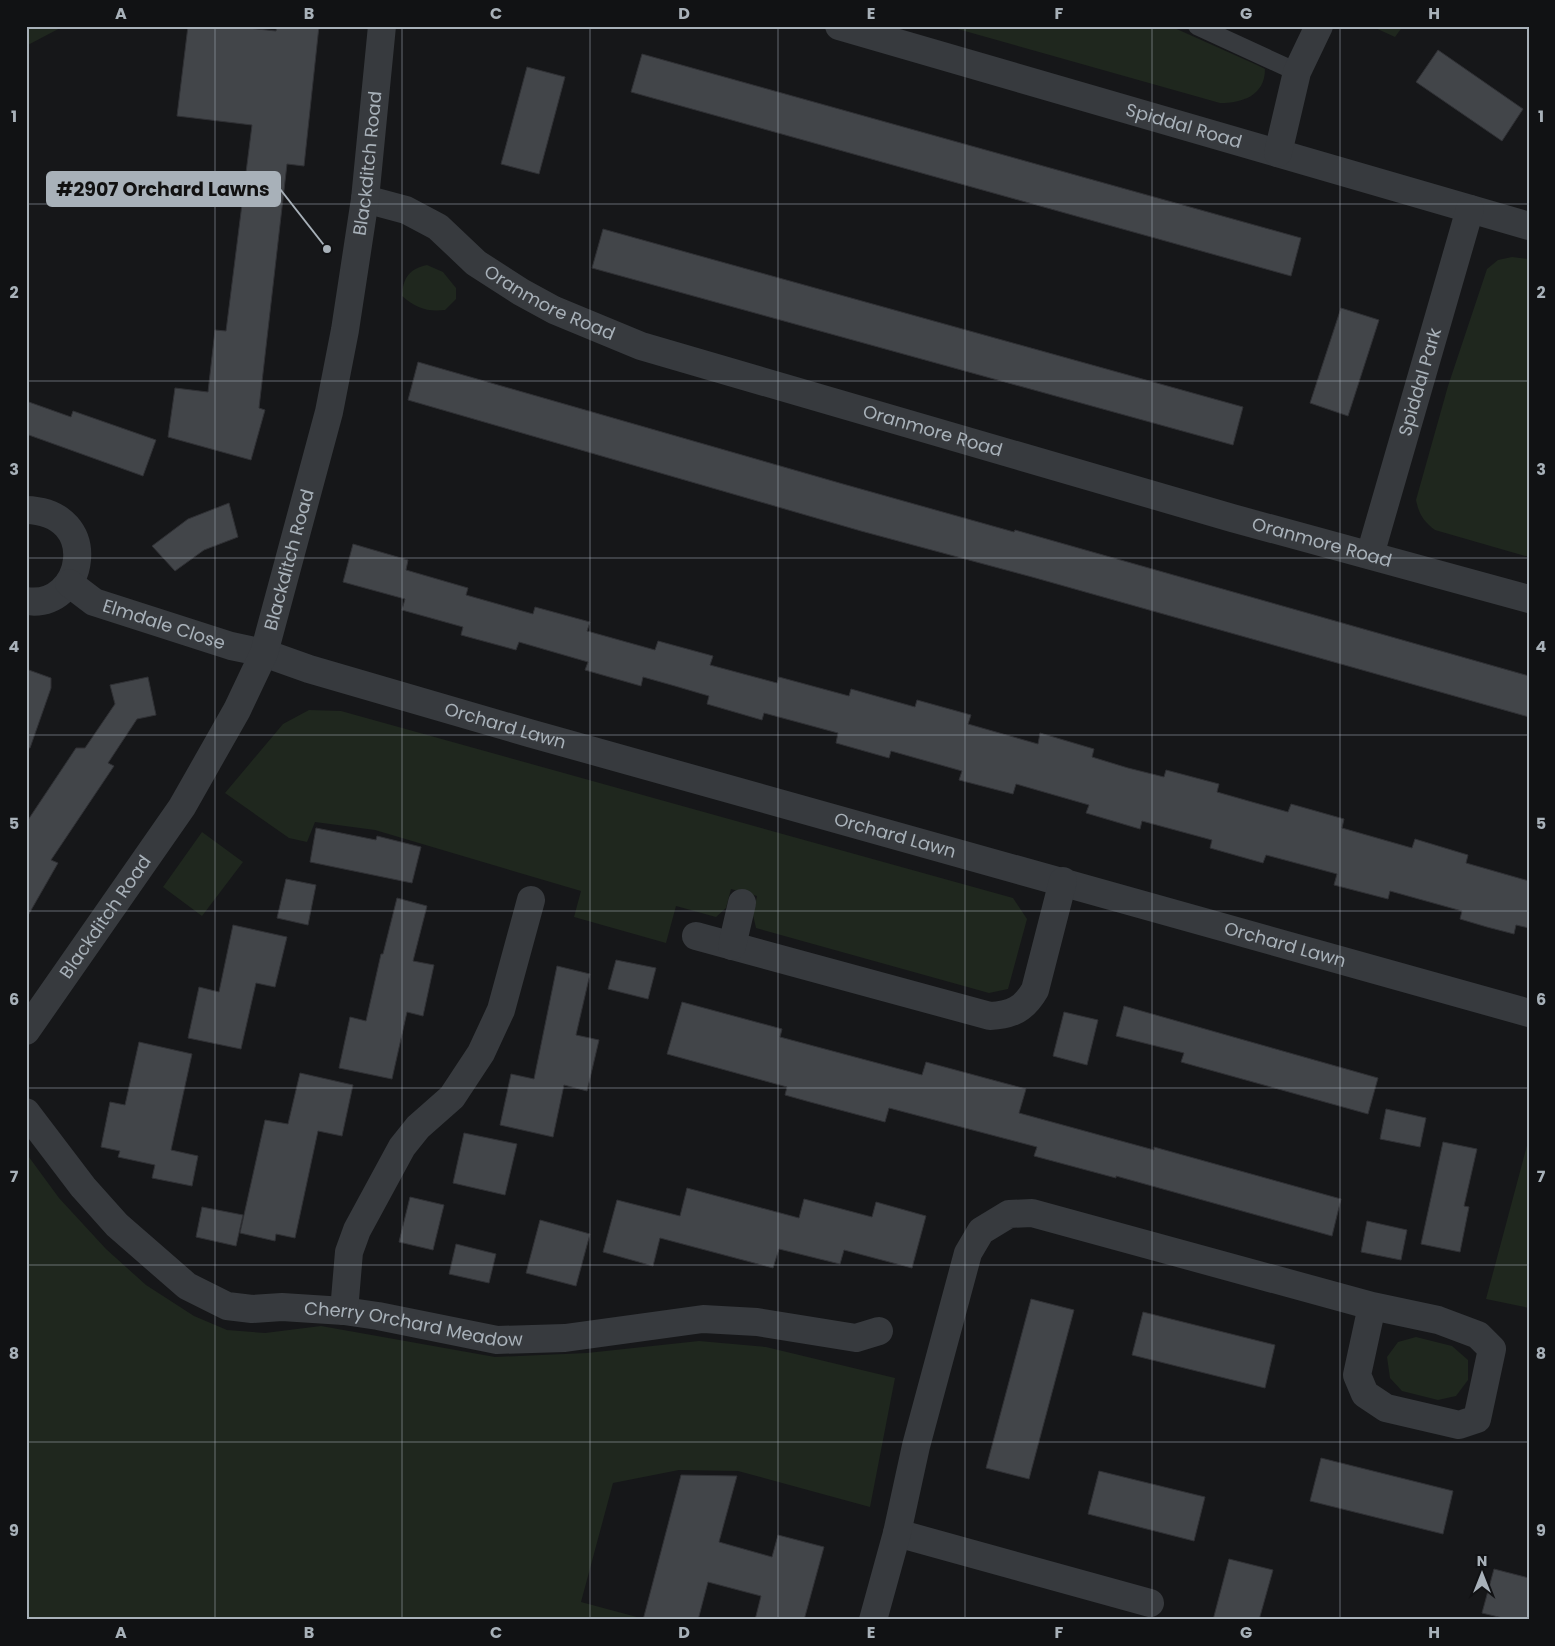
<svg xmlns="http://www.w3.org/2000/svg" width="1555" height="1646" font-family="Poppins,sans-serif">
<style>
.green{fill:#1f271e}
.building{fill:#424549;stroke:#303135}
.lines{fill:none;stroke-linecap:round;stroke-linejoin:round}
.service{stroke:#373a3e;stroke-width:18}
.minor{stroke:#373a3e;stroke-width:28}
.grid{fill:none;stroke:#a8b1b9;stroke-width:1;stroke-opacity:0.55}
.labels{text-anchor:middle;stroke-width:5;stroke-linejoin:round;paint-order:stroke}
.street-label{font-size:18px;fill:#a8b1b9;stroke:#111214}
.leader{fill:none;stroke:#a8b1b9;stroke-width:2}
.callout-dot{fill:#a8b1b9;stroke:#111214;stroke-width:2}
.callout{fill:#a8b1b9;stroke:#a8b1b9;stroke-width:2}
.callout-label{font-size:19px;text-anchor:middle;font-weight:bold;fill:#111}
.neatline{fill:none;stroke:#a8b1b9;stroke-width:2}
.grid-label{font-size:16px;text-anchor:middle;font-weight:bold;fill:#a8b1b9}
</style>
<rect width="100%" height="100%" fill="#161719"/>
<!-- green -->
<path class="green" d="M 26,26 L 64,26 L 26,46 Z
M 947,26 L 1170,26 L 1257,65 L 1265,69 C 1265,96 1242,103 1220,103 Z
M 1371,26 L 1403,26 L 1395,37 Z
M 1512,257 L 1529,259 L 1529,557 L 1435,530 C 1423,521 1419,514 1416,500 L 1448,386 L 1487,269 L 1498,260 Z
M 427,265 L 443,272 L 456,288 L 456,299 L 445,310 C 427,312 416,308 402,296 C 403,278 409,269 427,265 Z
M 309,710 L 341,711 L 1013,898 L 1027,919 L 1008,989 L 989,993 L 756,928 L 753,915 L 757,896 L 731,889 L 726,908 L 716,917 L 676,906 L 666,943 L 574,917 L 581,891 L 375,830 L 315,822 L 307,842 L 289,838 L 225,793 L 283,724 Z
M 202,832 L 243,862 L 202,916 L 163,887 Z
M 1529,1138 L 1529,1308 L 1486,1299 Z
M 26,1153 L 59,1198 L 106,1249 L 146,1285 L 194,1316 L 227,1330 L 265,1333 L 321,1326 L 495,1357 L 587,1353 L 699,1341 L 766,1347 L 895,1378 L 870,1507 L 738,1471 L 679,1470 L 613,1483 L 581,1602 L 648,1620 L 26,1620 Z
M 1416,1337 L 1452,1346 L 1468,1360 L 1468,1380 L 1456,1396 L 1438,1400 L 1402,1391 L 1390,1378 L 1387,1357 L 1398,1342 Z"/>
<!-- building -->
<path class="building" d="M 188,26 L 229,26 L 276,31 L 277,26 L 319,26 L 304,166 L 287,164 L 259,408 L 265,410 L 251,460 L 168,437 L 175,388 L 208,392 L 215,330 L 226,331 L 252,125 L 177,116 Z
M 1438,50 L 1523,109 L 1502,141 L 1416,82 Z
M 642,54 L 1301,238 L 1291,276 L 631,92 Z
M 527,67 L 565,77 L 539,174 L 501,164 Z
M 603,229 L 1243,407 L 1233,445 L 592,268 Z
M 1341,308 L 1379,320 L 1348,416 L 1310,403 Z
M 418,362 L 843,484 L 1014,532 L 1015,530 L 1529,676 L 1529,717 L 1032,577 L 861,531 L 408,400 Z
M 26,401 L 71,417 L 73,411 L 156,440 L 143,476 L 26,434 Z
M 229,503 L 238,537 L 204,550 L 175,571 L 152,546 L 188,519 Z
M 353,544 L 408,560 L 406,570 L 468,588 L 466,595 L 533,614 L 535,607 L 590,622 L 587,631 L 655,650 L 658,641 L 713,656 L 710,665 L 777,683 L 779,677 L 849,696 L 851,689 L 915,707 L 917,700 L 971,715 L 968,724 L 1038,744 L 1040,733 L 1094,749 L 1092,757 L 1128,768 L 1164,777 L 1166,770 L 1219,784 L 1217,792 L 1252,802 L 1288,812 L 1291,804 L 1344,819 L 1342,828 L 1412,848 L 1415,839 L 1468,855 L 1466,863 L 1529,881 L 1529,928 L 1516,925 L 1514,934 L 1487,927 L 1460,919 L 1462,911 L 1390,891 L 1388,899 L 1334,885 L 1337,874 L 1266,855 L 1263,863 L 1210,848 L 1212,840 L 1142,821 L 1140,829 L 1086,813 L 1089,805 L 1016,784 L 1013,794 L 959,780 L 962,771 L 891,751 L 889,758 L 836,743 L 838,733 L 764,713 L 762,720 L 707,704 L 709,696 L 675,686 L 643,677 L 641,686 L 585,670 L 588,662 L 519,642 L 516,650 L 461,635 L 463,627 L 402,610 L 405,599 L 343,582 Z
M 26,669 L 51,678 L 51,688 L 30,748 L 26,748 Z
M 148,677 L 156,715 L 137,719 L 108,763 L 114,766 L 51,860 L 58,863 L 26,919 L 26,823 L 76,748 L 85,748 L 115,704 L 110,685 Z
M 316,828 L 376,840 L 377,836 L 421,847 L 412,883 L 310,862 Z
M 286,879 L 316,885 L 308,925 L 277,918 Z
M 397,898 L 427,906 L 413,961 L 434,965 L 423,1016 L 407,1012 L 392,1079 L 339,1068 L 350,1017 L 366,1021 L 381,954 L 383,954 Z
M 233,925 L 287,937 L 275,987 L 256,983 L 241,1049 L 188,1038 L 199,987 L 219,992 Z
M 616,960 L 656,968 L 648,999 L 608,989 Z
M 557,966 L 590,974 L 576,1035 L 599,1040 L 587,1091 L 564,1085 L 553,1137 L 500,1125 L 511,1074 L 534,1079 Z
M 682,1002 L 782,1029 L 780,1037 L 922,1075 L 926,1062 L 1026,1089 L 1019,1113 L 1154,1150 L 1154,1147 L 1341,1199 L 1332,1236 L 1116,1176 L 1116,1178 L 1034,1156 L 1037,1147 L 889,1108 L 885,1122 L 810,1102 L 785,1095 L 787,1087 L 667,1054 Z
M 1124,1006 L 1378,1078 L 1368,1114 L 1181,1062 L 1184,1053 L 1116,1036 Z
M 1064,1012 L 1098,1020 L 1087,1065 L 1053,1056 Z
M 139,1042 L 192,1054 L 171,1150 L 198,1156 L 192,1186 L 152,1178 L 155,1165 L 118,1157 L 120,1151 L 101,1147 L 110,1102 L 125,1105 Z
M 300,1073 L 353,1085 L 342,1136 L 318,1131 L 295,1238 L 276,1234 L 275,1241 L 240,1233 L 265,1120 L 288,1124 Z
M 1386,1109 L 1426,1118 L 1420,1147 L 1380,1139 Z
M 464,1133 L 517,1144 L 505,1195 L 453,1183 Z
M 1443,1142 L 1477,1149 L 1464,1206 L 1469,1207 L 1460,1252 L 1421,1244 Z
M 687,1188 L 799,1218 L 804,1199 L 872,1217 L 876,1202 L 926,1216 L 912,1268 L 844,1250 L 840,1264 L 779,1249 L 773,1268 L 660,1238 L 653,1266 L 603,1252 L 617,1200 L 680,1216 Z
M 410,1197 L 444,1205 L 433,1250 L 399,1242 Z
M 202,1207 L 243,1215 L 236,1246 L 196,1237 Z
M 540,1220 L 590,1234 L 576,1286 L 526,1273 Z
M 1367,1221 L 1407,1230 L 1401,1260 L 1361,1252 Z
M 456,1244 L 496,1254 L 489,1283 L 449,1274 Z
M 1031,1299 L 1074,1310 L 1029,1479 L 986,1468 Z
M 1143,1312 L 1275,1345 L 1265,1388 L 1132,1355 Z
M 1321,1458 L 1453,1491 L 1443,1534 L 1310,1501 Z
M 1099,1471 L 1205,1497 L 1194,1541 L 1088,1514 Z
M 681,1475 L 737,1476 L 719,1542 L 772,1557 L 778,1535 L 824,1547 L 804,1620 L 755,1620 L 761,1596 L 708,1582 L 698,1620 L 643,1620 Z
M 1229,1559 L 1273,1570 L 1259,1620 L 1213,1620 Z
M 1494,1569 L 1529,1578 L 1529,1620 L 1511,1620 L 1482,1613 Z"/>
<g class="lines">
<!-- service -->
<path class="service" d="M 1197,26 L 1297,72"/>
<!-- minor -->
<g class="minor">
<path id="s1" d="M 839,26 L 1529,226"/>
<path d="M 1278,153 L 1297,72 L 1319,26"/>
<path id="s2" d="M 365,199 L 406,210 L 438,227 L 476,263 L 521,292 L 554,310 L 641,346 L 1232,518 L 1529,599"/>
<path d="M 26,510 C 103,512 85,610 26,601"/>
<path id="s3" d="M 1370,555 L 1470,209"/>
<path id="s4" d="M 69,583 L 94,602 L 231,646 L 264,653 L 309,669 L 529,733 L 1529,1013"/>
<path d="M 696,936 L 990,1016 C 1012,1015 1024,1009 1035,990 L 1063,881"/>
<path d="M 732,946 L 742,903"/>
<path id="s5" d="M 26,1031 L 182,807 L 237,710 L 264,653 L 329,412 L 345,330 L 365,199 L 382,26"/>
<path id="s6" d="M 26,1112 L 83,1187 L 117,1225 L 187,1286 L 227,1306 L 252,1309 L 282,1307 L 344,1311 L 378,1316 L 497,1340 L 565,1338 L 703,1319 L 757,1322 L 856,1338 L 879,1331"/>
<path d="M 344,1311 L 349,1252 L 357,1230 L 402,1147 L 418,1127 L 452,1097 L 481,1053 L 501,1010 L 531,900"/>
<path d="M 897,1533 L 1150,1603"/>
<path d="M 873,1620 L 897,1533 L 916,1446 L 968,1253 L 981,1231 L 1009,1214 L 1032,1213 L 1372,1306 L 1438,1320 L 1478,1335 L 1492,1349 L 1477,1419 L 1459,1425 L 1386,1408 L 1365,1394 L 1357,1375 L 1372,1306"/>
</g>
</g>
<!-- grid -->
<path class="grid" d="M 215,26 L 215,1620M 402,26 L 402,1620M 590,26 L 590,1620M 778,26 L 778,1620M 965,26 L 965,1620M 1152,26 L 1152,1620M 1340,26 L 1340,1620M 26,204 L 1529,204M 26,381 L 1529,381M 26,558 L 1529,558M 26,735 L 1529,735M 26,911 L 1529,911M 26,1088 L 1529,1088M 26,1265 L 1529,1265M 26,1442 L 1529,1442"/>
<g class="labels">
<!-- street labels -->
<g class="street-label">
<text dy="6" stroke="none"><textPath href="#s1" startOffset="359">Spiddal Road</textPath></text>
<text dy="6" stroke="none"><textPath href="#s5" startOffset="949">Blackditch Road</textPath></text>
<text dy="6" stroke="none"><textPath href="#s2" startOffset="215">Oranmore Road</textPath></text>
<text dy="6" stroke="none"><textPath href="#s3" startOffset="180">Spiddal Park</textPath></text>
<text dy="6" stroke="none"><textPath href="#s2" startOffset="620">Oranmore Road</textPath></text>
<text dy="6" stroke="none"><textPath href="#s2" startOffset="1025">Oranmore Road</textPath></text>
<text dy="6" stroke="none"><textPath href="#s5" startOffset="544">Blackditch Road</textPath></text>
<text dy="6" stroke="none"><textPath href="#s4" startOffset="105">Elmdale Close</textPath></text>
<text dy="6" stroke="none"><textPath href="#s4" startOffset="461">Orchard Lawn</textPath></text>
<text dy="6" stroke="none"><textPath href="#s4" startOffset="866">Orchard Lawn</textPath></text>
<text dy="6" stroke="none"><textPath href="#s5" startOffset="139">Blackditch Road</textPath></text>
<text dy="6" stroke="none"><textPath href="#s4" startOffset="1271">Orchard Lawn</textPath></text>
<text dy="6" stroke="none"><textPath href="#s6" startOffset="471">Cherry Orchard Meadow</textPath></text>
</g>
</g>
<!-- callouts -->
<path class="leader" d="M327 249L280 189"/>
<circle class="callout-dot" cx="327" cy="249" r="5"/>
<rect class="callout" x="47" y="172" width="233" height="34" rx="5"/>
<g class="callout-label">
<text x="163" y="196">#2907 Orchard Lawns</text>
</g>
<!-- border -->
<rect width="1555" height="1646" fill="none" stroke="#111214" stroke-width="55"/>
<!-- north arrow -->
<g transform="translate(1482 1574)" stroke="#111214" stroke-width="4" paint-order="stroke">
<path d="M0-4L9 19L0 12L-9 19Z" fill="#a8b1b9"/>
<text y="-8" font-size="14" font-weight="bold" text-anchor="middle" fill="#a8b1b9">N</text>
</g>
<rect x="28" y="28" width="1500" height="1590" class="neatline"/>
<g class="grid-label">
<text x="121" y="19">A</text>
<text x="309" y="19">B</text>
<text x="496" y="19">C</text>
<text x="684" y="19">D</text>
<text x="871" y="19">E</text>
<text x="1059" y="19">F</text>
<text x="1246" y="19">G</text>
<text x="1434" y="19">H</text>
<text x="14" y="122">1</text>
<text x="1541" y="122">1</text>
<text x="14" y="298">2</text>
<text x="1541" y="298">2</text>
<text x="14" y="475">3</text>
<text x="1541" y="475">3</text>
<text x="14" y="652">4</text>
<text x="1541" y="652">4</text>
<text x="14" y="829">5</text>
<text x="1541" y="829">5</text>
<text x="14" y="1005">6</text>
<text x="1541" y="1005">6</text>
<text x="14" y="1182">7</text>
<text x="1541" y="1182">7</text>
<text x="14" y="1359">8</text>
<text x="1541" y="1359">8</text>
<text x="14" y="1536">9</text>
<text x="1541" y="1536">9</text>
<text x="121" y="1638">A</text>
<text x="309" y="1638">B</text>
<text x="496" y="1638">C</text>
<text x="684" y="1638">D</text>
<text x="871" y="1638">E</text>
<text x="1059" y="1638">F</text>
<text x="1246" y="1638">G</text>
<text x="1434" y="1638">H</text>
</g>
</svg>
